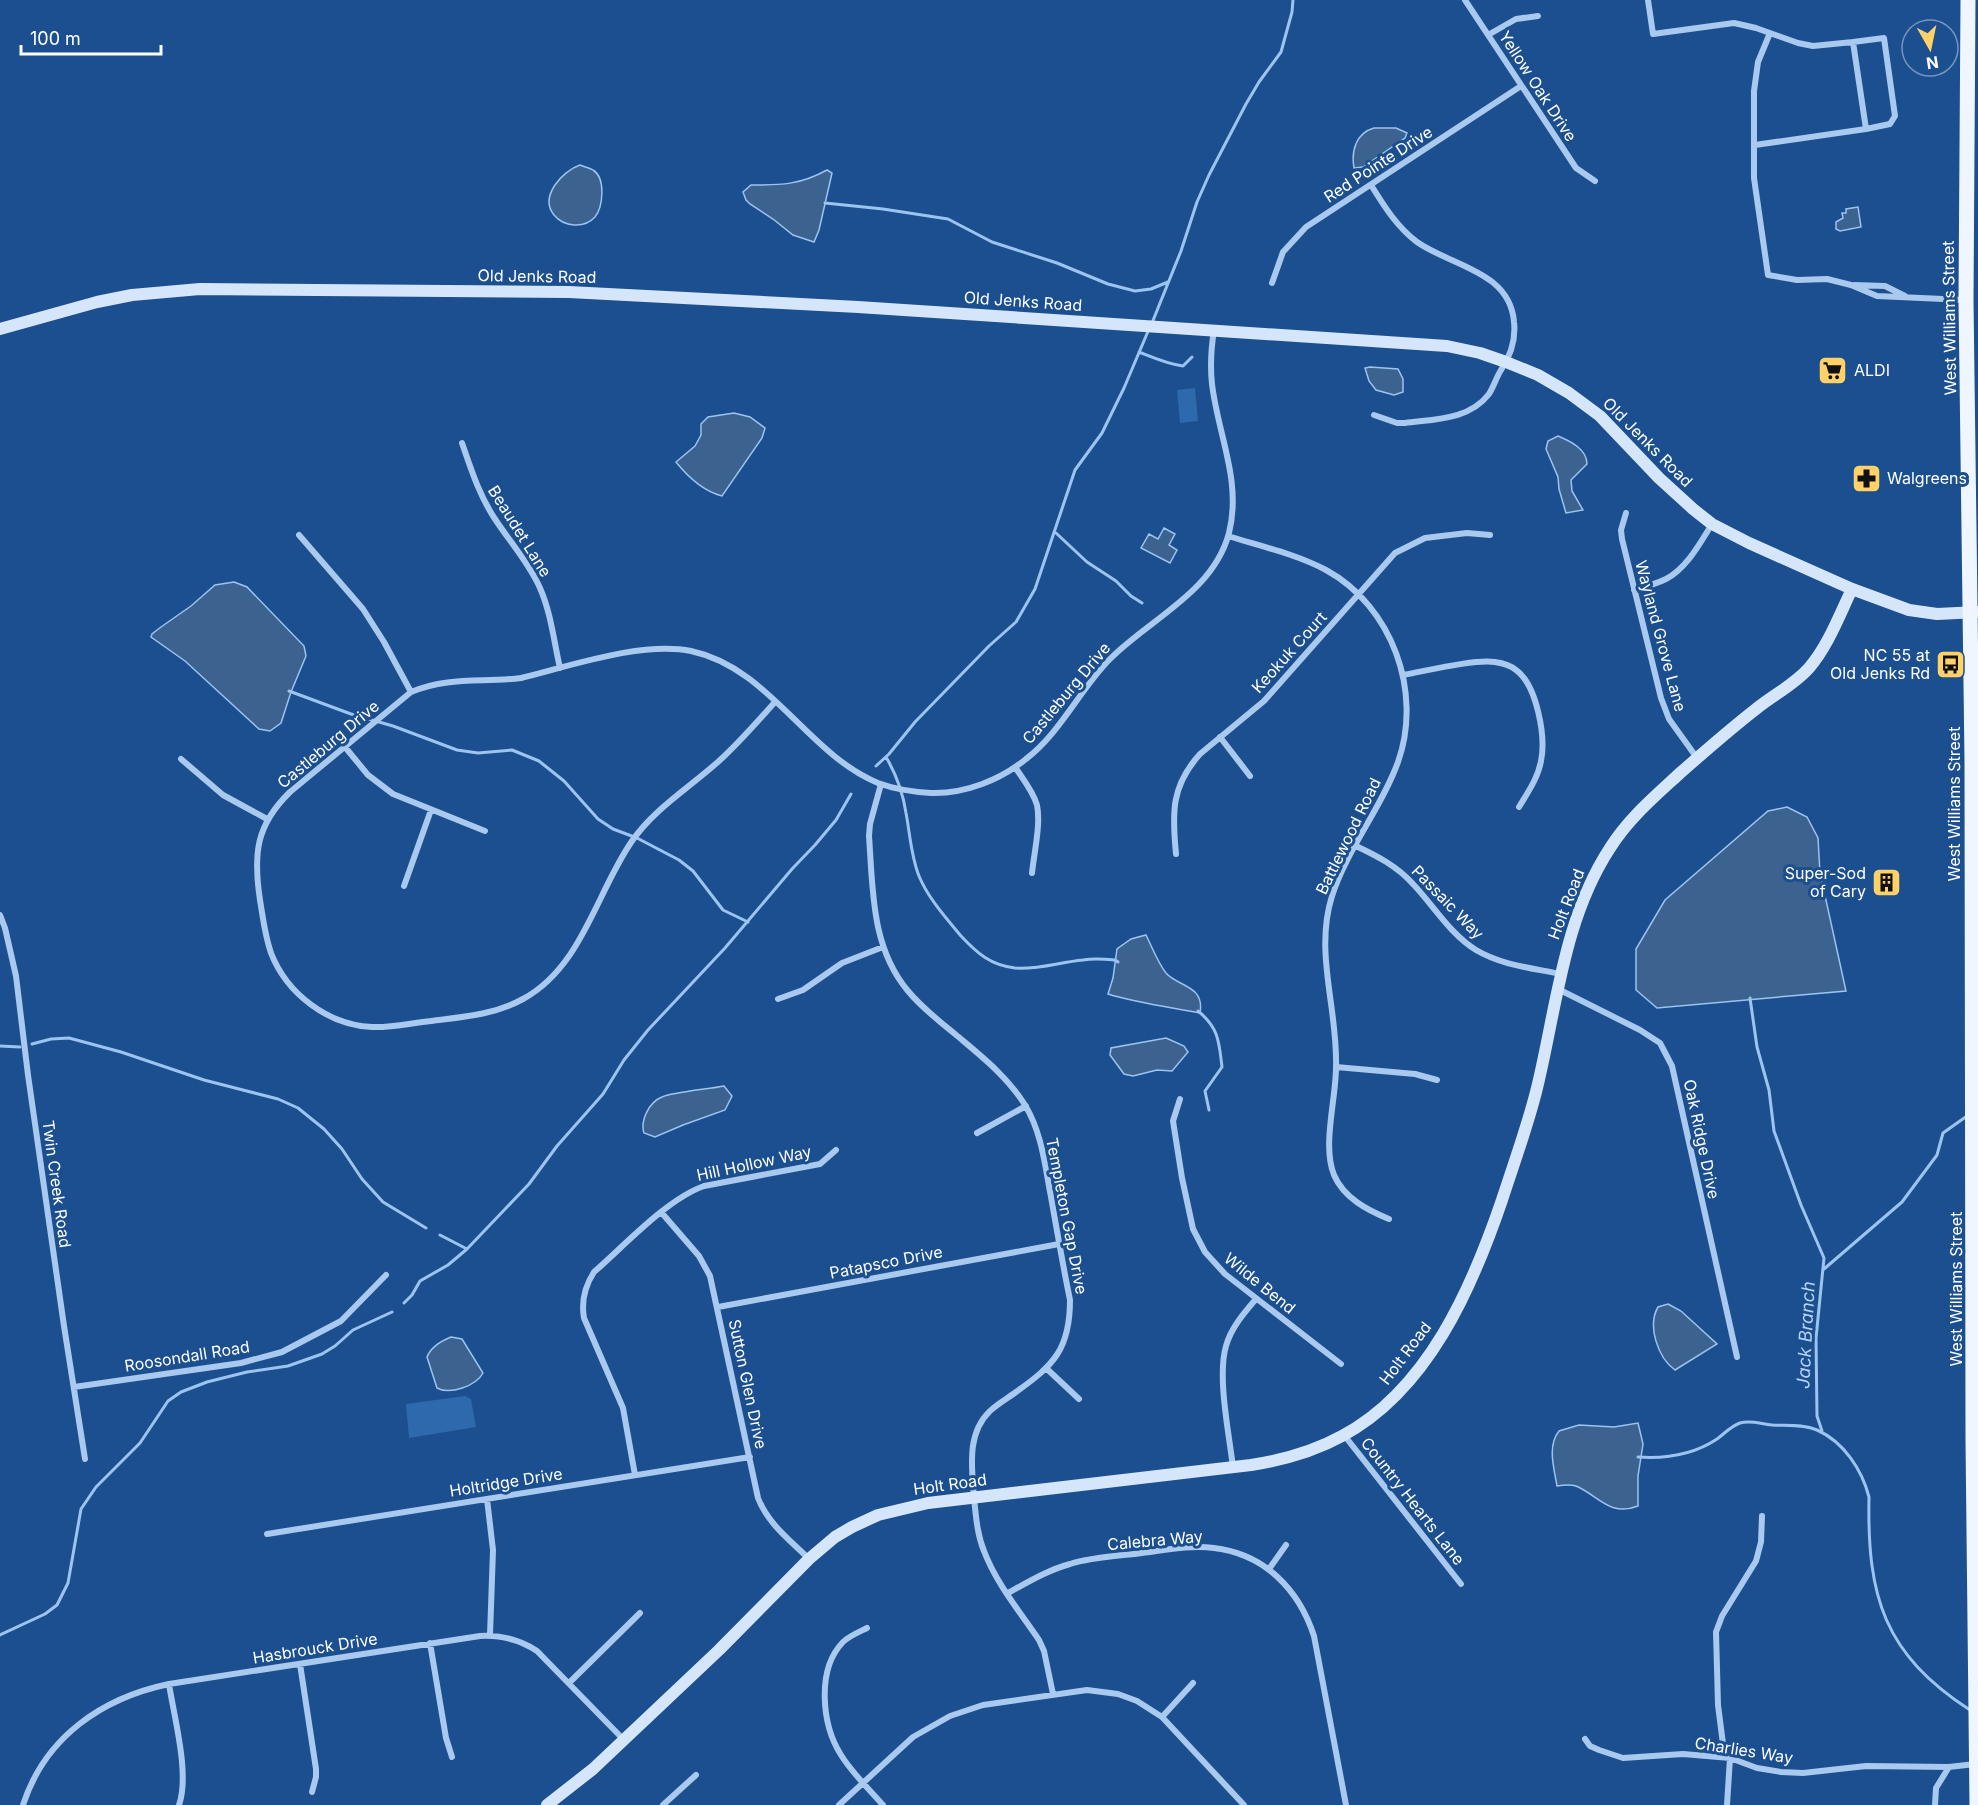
<svg xmlns="http://www.w3.org/2000/svg" width="1978" height="1805" font-family="Inter,sans-serif">
	<style>
		.green { fill: #2e69ad }
		.water { fill: #3c6290; stroke: #9cc4f0; stroke-width: 1.5 }
		.lines { fill: none; stroke-linecap: round; stroke-linejoin: round }
		.stream { stroke: #9cc4f0; stroke-width: 3 }
		.street { stroke: #a9c9ee; stroke-width: 6 }
		.secondary { stroke: #d6e6fa; stroke-width: 12 }
		.primary { stroke: #f0f6ff; stroke-width: 15 }
		.labels { text-anchor: middle; stroke-width: 6; stroke-linejoin: round; paint-order: stroke }
		.street-label { font-size: 16px; fill: #fff; stroke: #1b4f8f }
		.poi-label { font-size: 16px; fill: #fff; stroke: #1b4f8f; text-anchor: start }
		.water-label { font-size: 18px; font-style: italic; fill: #b5d3f5; stroke: #1b4f8f }
	</style>
	<rect width="100%" height="100%" fill="#1b4f8f"/>
	<path class="green" d="M1195,388L1198,421L1180,423L1177,390Z
		M465,1396L471,1399L476,1427L409,1438L406,1404Z"/>
	<path class="water" d="M1374,128H1396L1407,133L1405,138L1363,167L1354,168C1351,151 1356,133 1374,128Z
		M580,165C584,167 590,168 593,170C606,178 603,207 595,217C584,229 564,227 554,215C539,197 562,171 580,165Z
		M827,170L832,173L819,230L814,242L793,235L773,219L750,204L746,200L743,192L751,185C781,185 800,185 827,170Z
		M1858,207L1861,227L1840,231L1836,229V222L1843,218L1842,213H1846V209Z
		M1370,367L1398,369L1403,379V392L1394,395L1376,390L1369,381L1365,368Z
		M734,413L750,417L765,428L762,438L722,496C703,491 688,477 676,462L695,446L701,435V424L708,417Z
		M1558,436C1570,441 1587,449 1587,464L1571,480L1572,491L1583,510L1566,513L1559,489L1558,477L1546,449L1548,441Z
		M1164,528L1175,534L1169,545L1177,550L1170,563L1141,548L1149,534L1158,539Z
		M234,582L247,587L304,646L306,656L291,692L281,723L270,731L259,729L185,661L151,637L152,634L161,627L191,606L215,585Z
		M1787,807L1807,817L1818,838L1820,873L1846,991L1657,1008L1636,990V949L1665,900L1768,811Z
		M1146,935C1152,947 1158,963 1166,973C1178,987 1205,985 1200,1013C1169,1007 1137,1003 1108,994L1113,978L1117,949L1131,939Z
		M1166,1038L1184,1046L1188,1052L1172,1071L1157,1070L1133,1076L1124,1074L1110,1055L1111,1048Z
		M724,1086L732,1096L725,1110L683,1125L655,1137L644,1133C640,1121 649,1102 662,1097C673,1092 710,1089 724,1086Z
		M1668,1304L1681,1311L1717,1344L1675,1370C1658,1358 1647,1326 1658,1307Z
		M451,1337L462,1339L483,1373C476,1386 450,1395 437,1388L427,1357C431,1347 441,1341 451,1337Z
		M1638,1423L1643,1444L1638,1476V1506C1610,1517 1599,1496 1576,1486C1570,1484 1563,1485 1557,1486C1554,1468 1547,1446 1559,1431L1579,1425L1614,1427Z"/>
	<g class="lines">
		<path class="stream" d="M825,203L883,209L948,219L992,242L1057,263L1108,284L1135,291L1151,289L1168,282
			M1152,323L1181,251L1197,202L1209,175L1246,104L1259,82L1281,52L1292,12L1293,0
			M1139,352C1154,358 1167,364 1183,366L1192,357
			M1056,533L1087,562L1116,581L1131,596L1142,603
			M289,691L351,714L393,726L457,750L478,753L512,750L539,761L564,781L598,819L613,829L637,838L679,860L693,871L723,910L748,922
			M886,757C896,774 903,793 906,813C910,834 911,856 919,876C928,898 946,918 961,936C977,953 990,965 1015,968C1038,970 1060,962 1083,960C1094,958 1105,959 1115,960L1118,962
			M876,766L889,754L915,722L989,646L1016,622L1035,589L1075,470L1102,433L1124,388L1149,329
			M1750,998L1757,1047L1769,1090L1774,1131L1801,1205L1824,1258L1816,1338L1817,1416L1822,1431
			M1198,1011C1219,1028 1219,1042 1222,1067L1205,1091L1209,1110
			M32,1044L51,1039L69,1038L121,1052L204,1080L278,1099L298,1108L324,1129L342,1149L362,1179L383,1202L426,1228
			M0,1046L20,1047
			M440,1235L467,1249
			M1824,1269L1902,1202L1937,1155L1943,1133L1967,1116
			M404,1303L412,1295L420,1281L448,1265L467,1249L529,1184L557,1146L603,1094L624,1060L648,1030L725,948L792,869L815,845L836,820L851,794
			M1638,1457C1667,1459 1693,1455 1717,1439C1724,1434 1731,1426 1740,1423C1751,1420 1761,1424 1772,1425C1786,1426 1803,1424 1817,1430C1844,1442 1862,1470 1869,1497C1867,1597 1884,1654 1970,1710
			M0,1635L45,1614L57,1605L68,1583L81,1509L96,1487L140,1443L168,1401L181,1392L207,1382L247,1372L288,1366L322,1354L335,1346L353,1330L392,1312"/>
		<path class="street" d="M1465,0L1576,168L1595,181
			M1648,0L1653,34L1734,23L1756,28L1798,43L1813,46L1853,42L1866,129L1755,145
			M1770,33L1758,62L1754,91V178L1768,275L1797,280L1827,279L1851,285L1877,296L1965,300
			M1488,35L1516,19L1538,16
			M1853,42L1884,38L1895,116L1890,124L1866,129
			M1371,185C1384,206 1397,227 1417,242C1451,266 1510,271 1514,322C1516,340 1511,355 1501,370C1496,378 1494,386 1489,394C1469,420 1435,419 1405,423H1397L1374,415
			M1272,283L1283,252L1306,227L1521,86
			M1854,285L1885,286L1905,296
			M462,443C471,469 479,495 495,519C510,542 529,563 540,588C551,613 554,642 560,668
			M1626,513L1621,530L1622,539L1661,698L1669,719L1697,758
			M299,535L363,609L384,642L411,692
			M1228,536C1260,546 1296,554 1326,570C1392,606 1423,692 1398,762C1381,809 1347,849 1332,896C1314,953 1338,1009 1336,1067C1336,1100 1322,1145 1334,1175C1344,1198 1367,1210 1389,1219
			M1634,590C1645,587 1656,584 1666,579C1687,568 1700,543 1712,524
			M1403,675C1426,671 1474,659 1495,662C1502,663 1510,665 1516,670C1537,685 1546,737 1541,761C1538,778 1528,792 1519,807
			M775,702C757,722 739,743 719,761C690,787 654,809 632,841C596,893 582,967 523,999C494,1015 462,1017 431,1021C411,1023 391,1028 372,1027C328,1025 287,994 271,953C265,936 263,918 260,900C253,854 256,825 290,792L411,692C449,676 483,683 521,678C570,666 642,641 691,651C770,668 806,753 878,783C894,789 914,792 931,793C965,794 1000,780 1026,759C1060,733 1079,691 1109,660C1149,619 1213,593 1229,533C1242,481 1218,435 1212,384C1210,366 1211,349 1214,330
			M1220,737L1250,776
			M345,747L368,775L393,794L485,831
			M181,759L223,795L267,819
			M1015,767C1023,779 1033,791 1037,805C1041,824 1034,853 1032,873
			M881,784L870,824L869,836C873,890 871,947 908,991C922,1008 939,1021 955,1034C981,1056 1007,1076 1025,1105C1042,1133 1045,1166 1051,1197C1057,1231 1063,1266 1070,1300C1070,1349 1054,1365 1016,1392C1008,1398 997,1404 990,1411C966,1434 972,1468 974,1498C976,1516 977,1534 984,1551C996,1583 1020,1612 1039,1640L1044,1651L1053,1694
			M1356,846C1377,856 1397,866 1413,884C1434,906 1450,934 1476,950C1501,965 1532,968 1560,974
			M1176,854C1172,813 1171,786 1200,754L1264,701L1395,553L1425,538L1467,533L1490,535
			M404,886L431,810
			M0,915L5,928L16,976L28,1075L64,1326L85,1459
			M1558,989L1640,1030L1660,1043L1672,1066L1737,1357
			M778,999L803,990L842,963L883,947
			M1336,1067L1415,1074L1437,1080
			M1180,1099L1173,1121L1182,1178L1193,1229L1205,1252L1225,1274L1341,1364
			M977,1133L1026,1106
			M661,1212L699,1256L710,1276L758,1498C768,1524 790,1540 809,1559
			M718,1307L1059,1244
			M1047,1369L1079,1399
			M74,1387L241,1363L282,1352L341,1321L386,1275
			M1344,1435L1461,1584
			M1233,1467C1229,1434 1217,1376 1226,1346C1231,1328 1244,1313 1256,1299
			M635,1475L623,1408L584,1318C581,1301 585,1286 594,1272C624,1246 667,1199 704,1186L820,1164L836,1150
			M487,1499L493,1550L490,1635
			M267,1534L750,1457
			M1269,1569L1286,1545
			M1008,1593C1028,1582 1048,1570 1070,1564C1092,1557 1118,1556 1142,1553C1166,1550 1190,1545 1214,1548C1265,1554 1299,1590 1314,1636L1346,1805
			M867,1628C859,1632 849,1636 843,1642C816,1670 822,1725 841,1755C852,1773 869,1789 883,1805
			M430,1643L446,1738L452,1757
			M300,1664L316,1769V1777L312,1792
			M570,1682L640,1613
			M169,1684C174,1717 190,1774 179,1805
			M1162,1717L1193,1683
			M1585,1739L1590,1746L1599,1750L1623,1758L1683,1754L1730,1758L1757,1768L1781,1772L1803,1773L1866,1766L1949,1767L1975,1764
			M23,1805C45,1737 102,1698 169,1684L480,1636C501,1635 519,1639 537,1651L624,1740
			M663,1805L696,1775
			M839,1805L913,1737L950,1716L983,1705L1087,1690L1118,1694L1137,1701L1162,1717L1244,1805
			M1727,1805L1730,1758L1723,1744L1718,1705L1716,1632L1722,1616L1756,1561L1761,1542L1762,1516
			M1935,1805L1936,1788L1949,1767"/>
		<path class="secondary" d="M0,329L97,302L132,295L200,289L569,292L858,307L1447,346L1480,353L1506,362L1538,375L1569,393L1600,416L1659,478L1693,509L1712,524L1749,543L1852,589L1909,610L1937,614L1978,612
			M547,1805L593,1769L719,1650L809,1559L835,1537L852,1527L878,1515L928,1503L1251,1465C1283,1460 1313,1452 1342,1436C1428,1390 1472,1288 1502,1200C1514,1163 1528,1125 1537,1088C1557,1006 1563,920 1610,848C1628,819 1654,797 1679,774C1704,752 1729,730 1756,709C1773,695 1794,685 1809,668C1828,646 1839,616 1852,589"/>
		<path class="primary" d="M1968,0L1966,300L1972,760L1973,1440L1977,1805"/>
	</g>
	<defs>
		<symbol id="supermarket-square" viewBox="-11 -11 22 22"><rect x="-9" y="-9" width="18" height="18" rx="4" fill="#ffd166" stroke="#1b4f8f"/><path d="M-6-5.5h2.5l.6 2H6L4.5 2H-2.5L-4.4-4H-6ZM-1.5 3.2a1.3 1.3 0 1 0 .1 0ZM3 3.2a1.3 1.3 0 1 0 .1 0Z" fill="#111"/></symbol>
		<symbol id="pharmacy-square" viewBox="-11 -11 22 22"><rect x="-9" y="-9" width="18" height="18" rx="4" fill="#ffd166" stroke="#1b4f8f"/><path d="M-2-6h4v4h4v4h-4v4h-4v-4h-4v-4h4Z" fill="#111"/></symbol>
		<symbol id="bus-square" viewBox="-11 -11 22 22"><rect x="-9" y="-9" width="18" height="18" rx="4" fill="#ffd166" stroke="#1b4f8f"/><path d="M-5-6H5V4H4V6H2V4H-2V6H-4V4H-5ZM-3.5-4V0h7V-4ZM-3.5 1.2v1.5H-2V1.2ZM2 1.2v1.5H3.5V1.2Z" fill="#111"/></symbol>
		<symbol id="building-square" viewBox="-11 -11 22 22"><rect x="-9" y="-9" width="18" height="18" rx="4" fill="#ffd166" stroke="#1b4f8f"/><path d="M-4-6H4V6H1V3H-1V6H-4ZM-2.5-4.3h1.7v1.8h-1.7ZM.8-4.3h1.7v1.8H.8ZM-2.5-1h1.7V.8h-1.7ZM.8-1h1.7V.8H.8Z" fill="#111"/></symbol>
	</defs>
	<g fill-rule="evenodd">
		<use href="#supermarket-square" x="1816" y="354" width="33" height="33"/>
		<use href="#pharmacy-square" x="1850" y="462" width="33" height="33"/>
		<use href="#bus-square" x="1934" y="648" width="33" height="33"/>
		<use href="#building-square" x="1870" y="866" width="33" height="33"/>
	</g>
	<g class="labels">
		<g class="street-label">
			<text transform="translate(1538 86) rotate(57)" y="6">Yellow Oak Drive</text>
			<text transform="translate(1378 164) rotate(-33)" y="6">Red Pointe Drive</text>
			<text transform="translate(537 276) rotate(1)" y="6">Old Jenks Road</text>
			<text transform="translate(1023 301) rotate(4)" y="6">Old Jenks Road</text>
			<text transform="translate(1949 318) rotate(-91)" y="6">West Williams Street</text>
			<text transform="translate(1648 442) rotate(45)" y="6">Old Jenks Road</text>
			<text transform="translate(520 531) rotate(58)" y="6">Beaudet Lane</text>
			<text transform="translate(1661 636) rotate(75)" y="6">Wayland Grove Lane</text>
			<text transform="translate(1289 652) rotate(-48)" y="6">Keokuk Court</text>
			<text transform="translate(1066 693) rotate(-50)" y="6">Castleburg Drive</text>
			<text transform="translate(328 744) rotate(-40)" y="6">Castleburg Drive</text>
			<text transform="translate(1954 804) rotate(-90)" y="6">West Williams Street</text>
			<text transform="translate(1348 836) rotate(-64)" y="6">Battlewood Road</text>
			<text transform="translate(1448 902) rotate(46)" y="6">Passaic Way</text>
			<text transform="translate(1566 904) rotate(-69)" y="6">Holt Road</text>
			<text transform="translate(1702 1139) rotate(78)" y="6">Oak Ridge Drive</text>
			<text transform="translate(754 1163) rotate(-12)" y="6">Hill Hollow Way</text>
			<text transform="translate(57 1184) rotate(82)" y="6">Twin Creek Road</text>
			<text transform="translate(1067 1216) rotate(79)" y="6">Templeton Gap Drive</text>
			<text transform="translate(886 1262) rotate(-11)" y="6">Patapsco Drive</text>
			<text transform="translate(1260 1283) rotate(39)" y="6">Wilde Bend</text>
			<text transform="translate(1956 1289) rotate(-90)" y="6">West Williams Street</text>
			<text transform="translate(1405 1353) rotate(-53)" y="6">Holt Road</text>
			<text transform="translate(187 1356) rotate(-9)" y="6">Roosondall Road</text>
			<text transform="translate(748 1384) rotate(78)" y="6">Sutton Glen Drive</text>
			<text transform="translate(506 1482) rotate(-9)" y="6">Holtridge Drive</text>
			<text transform="translate(950 1484) rotate(-8)" y="6">Holt Road</text>
			<text transform="translate(1413 1501) rotate(52)" y="6">Country Hearts Lane</text>
			<text transform="translate(1155 1540) rotate(-5)" y="6">Calebra Way</text>
			<text transform="translate(315 1648) rotate(-9)" y="6">Hasbrouck Drive</text>
			<text transform="translate(1744 1750) rotate(9)" y="6">Charlies Way</text>
		</g>
		<g class="poi-label">
			<text x="1854" y="376">ALDI</text>
			<text x="1887" y="484">Walgreens</text>
			<text x="1930" y="661" text-anchor="end">NC 55 at<tspan x="1930" dy="18">Old Jenks Rd</tspan></text>
			<text x="1866" y="879" text-anchor="end">Super-Sod<tspan x="1866" dy="18">of Cary</tspan></text>
		</g>
		<g class="water-label">
			<text transform="translate(1806 1335) rotate(-87)" y="6">Jack Branch</text>
		</g>
	</g>
	<g transform="translate(1930 48) rotate(171)"><circle r="28" fill="#1b4f8f" stroke="#7695bc" stroke-width="1.5"/>
	<path d="M0-4.5L10 22L0 15L-10 22Z" fill="#ffd166"/>
	<text y="-9" font-size="16" font-weight="bold" text-anchor="middle" fill="#ffffff">N</text>
	</g>
	<path d="M21 45v9h140v-9" fill="none" stroke="#ffffff" stroke-width="3"/>
	<text x="30" y="45" font-size="18" fill="#ffffff" stroke="#1b4f8f" stroke-width="4.5" paint-order="stroke">100 m</text>
</svg>
